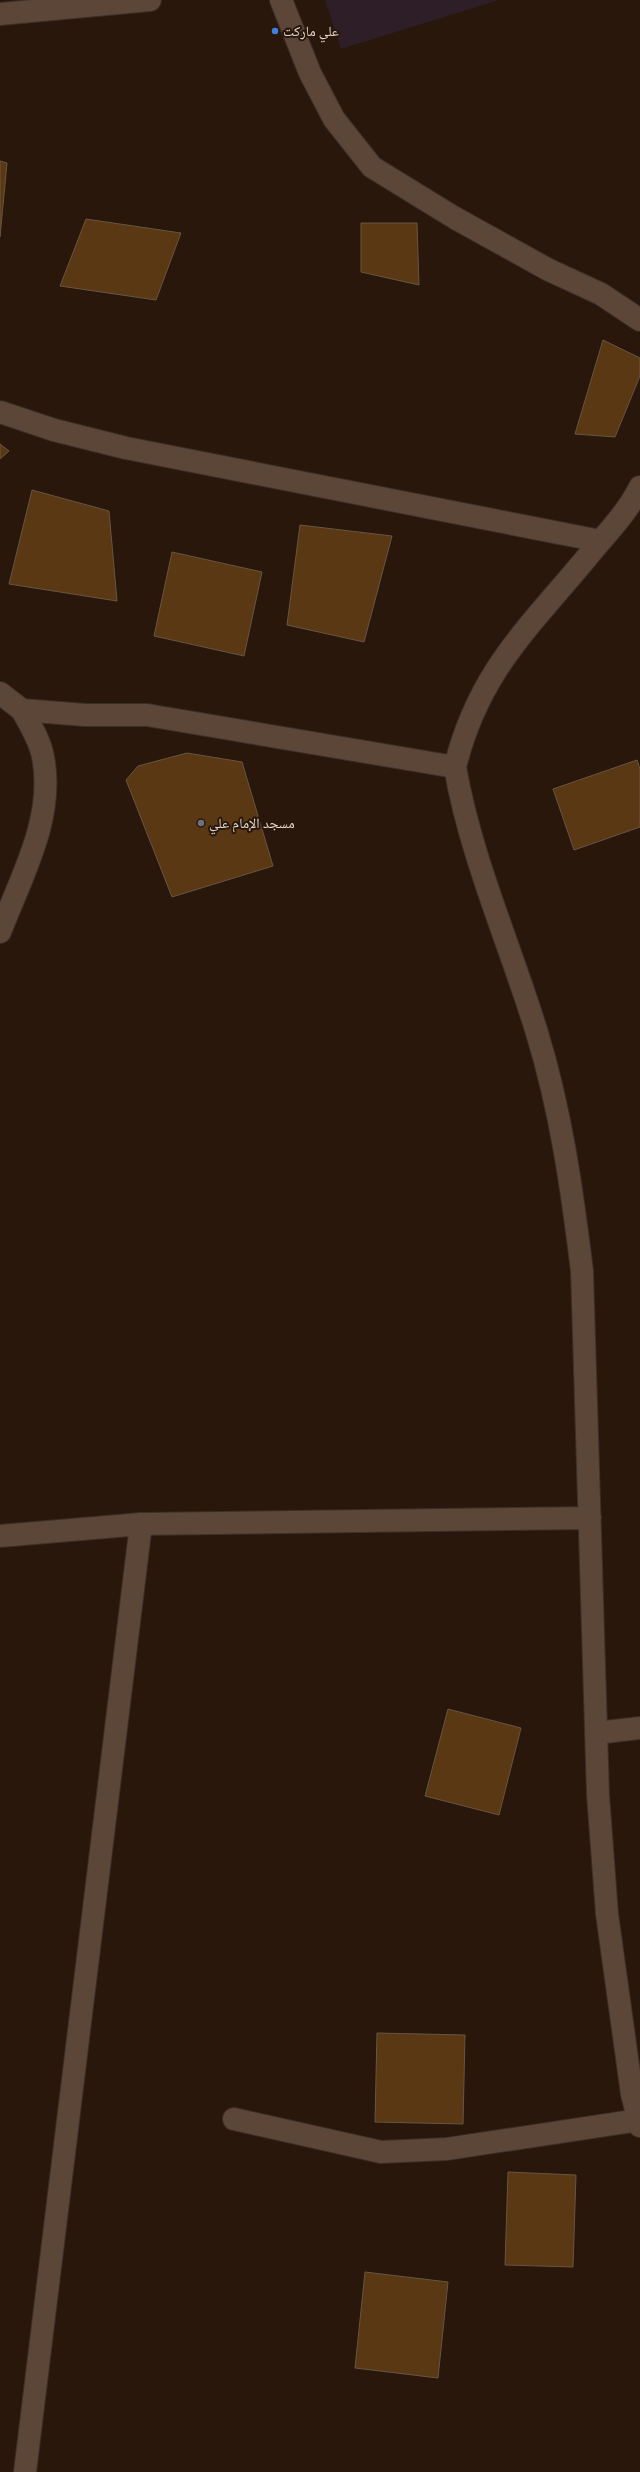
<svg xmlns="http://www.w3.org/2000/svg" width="640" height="2472" font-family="Ubuntu,'Noto Naskh Arabic',sans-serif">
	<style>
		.education { fill: #2d1e28 }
		.building { fill: #5a3813; stroke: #675543 }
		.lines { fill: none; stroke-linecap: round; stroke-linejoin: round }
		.minor-casing { stroke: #3b2e2a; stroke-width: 24 }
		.tertiary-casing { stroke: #3b2e2a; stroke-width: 24 }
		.minor { stroke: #5b4638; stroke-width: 22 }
		.tertiary { stroke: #5b4638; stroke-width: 22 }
		.shop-dot { fill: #3f7fe0; stroke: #29170b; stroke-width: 1.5 }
		.worship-dot { fill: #6b7280; stroke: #29170b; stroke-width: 1.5 }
		.labels { text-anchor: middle; stroke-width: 4; stroke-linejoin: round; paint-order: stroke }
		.poi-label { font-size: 14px; fill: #e5d9d0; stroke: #29170b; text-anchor: start }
	</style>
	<rect width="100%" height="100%" fill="#29170b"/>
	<path class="education" d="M325,0H499L341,49Z"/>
	<path class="building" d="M0,161L7,163L0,237Z
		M86,219L181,233L156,300L60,286Z
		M361,223H417L419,285L361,272Z
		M603,340L640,358V376L615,437L575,434Z
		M0,444L9,451L0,459Z
		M32,490L109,511L117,601L9,584Z
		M300,525L392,536L364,642L287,625Z
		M172,552L262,572L244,656L154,636Z
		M187,753L242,762L273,866L172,897L126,780L138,766Z
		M637,760L640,769V827L574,850L553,789Z
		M448,1709L521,1728L499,1815L425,1796Z
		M377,2033L465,2035L463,2124L375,2122Z
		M508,2172L576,2175L573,2267L505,2265Z
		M365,2272L448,2282L438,2378L355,2368Z"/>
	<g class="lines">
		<defs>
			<path id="minor" d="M0,14L150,0
				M0,412L54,430L126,448L600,541
				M596,1733L640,1728
				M234,2119L381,2152L447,2149L639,2120
				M25,2472L141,1524"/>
			<path id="tertiary" d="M281,0L310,73L334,119L372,167L455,218L549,270L601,294L640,320
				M0,693L22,710L85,715H147L455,767C471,859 510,944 537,1033C561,1111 572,1190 582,1271L598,1795L607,1914L632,2094L640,2126
				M455,767C479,669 532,625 593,550C610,530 628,511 640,487
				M0,932C21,877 55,818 43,757C40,740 30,725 22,710
				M0,1536L141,1524L590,1518"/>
		</defs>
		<use href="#minor" class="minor-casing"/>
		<use href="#tertiary" class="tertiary-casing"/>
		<use href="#minor" class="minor"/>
		<use href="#tertiary" class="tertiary"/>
	</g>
	<circle class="shop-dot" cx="275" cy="31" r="4"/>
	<circle class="worship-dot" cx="201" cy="823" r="4"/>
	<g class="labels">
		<g class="poi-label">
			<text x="283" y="36">علي ماركت</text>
			<text x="209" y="828">مسجد الإمام علي</text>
		</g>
	</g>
</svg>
